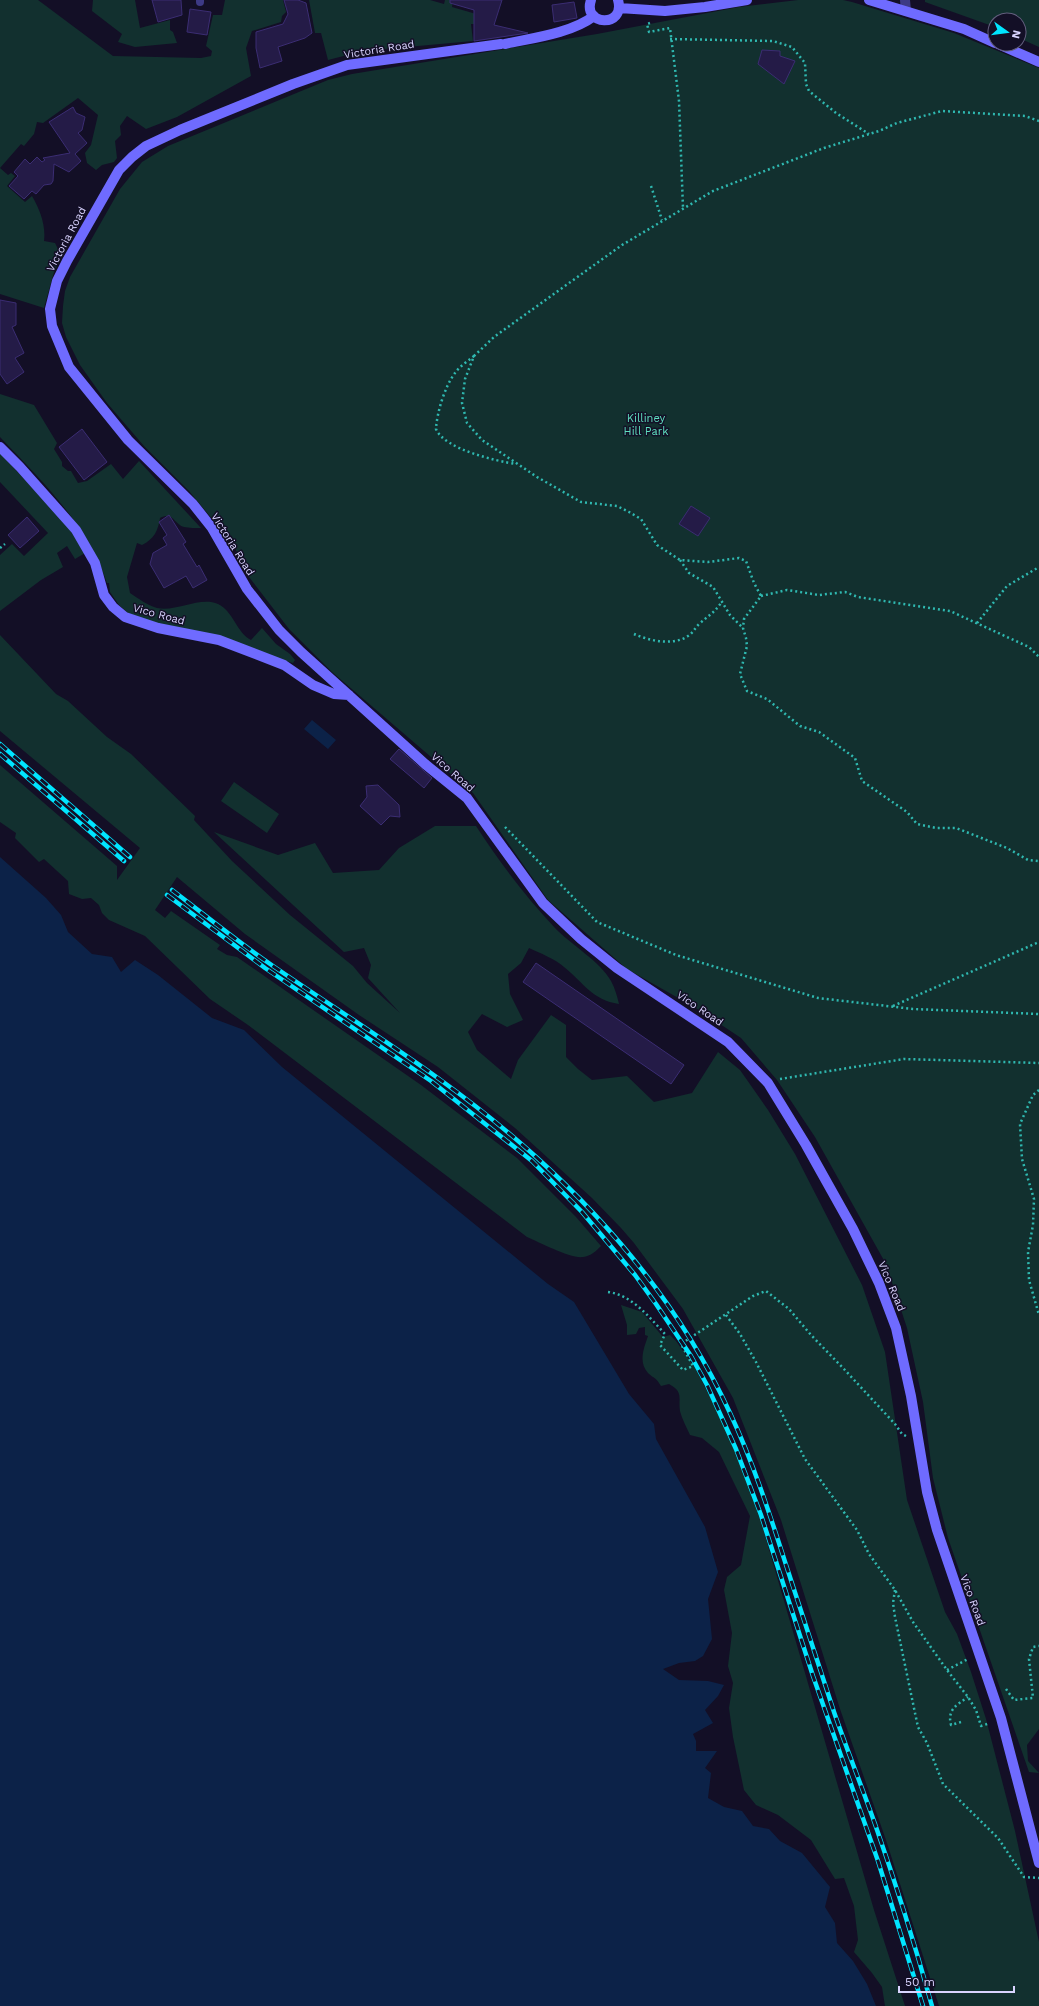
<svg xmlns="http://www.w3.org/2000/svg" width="1039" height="2006" font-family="'Work Sans',sans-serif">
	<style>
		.green { fill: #12302f }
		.water { fill: #0c2248 }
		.building { fill: #241b47; stroke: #3b2d73 }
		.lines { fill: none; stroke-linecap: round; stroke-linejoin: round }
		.path { stroke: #2fb8b0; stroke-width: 2.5; stroke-dasharray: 2 3; stroke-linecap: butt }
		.lane { stroke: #3d3a85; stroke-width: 8 }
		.street { stroke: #3d3a85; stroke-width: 10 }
		.secondary { stroke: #6f6bff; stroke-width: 10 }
		.rail-casing { stroke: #00e5ff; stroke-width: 4.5 }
		.rail { stroke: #130f26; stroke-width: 3; stroke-dasharray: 9; stroke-linecap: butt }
		.labels { text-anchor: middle; stroke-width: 3; stroke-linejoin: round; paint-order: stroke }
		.street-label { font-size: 11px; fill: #d9d4ff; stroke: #130f26 }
		.park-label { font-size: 11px; fill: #5fe0c0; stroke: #130f26 }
	</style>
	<rect width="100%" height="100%" fill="#130f26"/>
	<path class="green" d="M0,0H38L113,56L201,58L211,56L212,51L206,46L213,15H222L225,0H283L286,12L282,16L281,22L252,31L246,48L251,76L177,117L146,129L127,116L120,126L121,135L115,141L117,158L114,162L102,165L96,170L87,163L85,153L91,145L98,115L78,98L43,123L37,122L34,134L24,146L21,144L0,168L8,175L11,173L15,176L7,186L25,202L32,196C40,210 46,225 44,241L55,243L60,253V261L54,272L44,308L0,294Z
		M93,0H135L140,28L170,20V30L173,32L177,43L135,47L118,42L122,34L92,11Z
		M309,0H430L444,4L445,0H453L452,7L483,16V24H471L473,41L363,51L328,60L321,33H315Z
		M798,0H843L852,2L954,33L1039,68V1729L1027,1745L1028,1761L1039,1773L1029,1772L948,1538L933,1478L923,1402L907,1328L886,1264L815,1137L777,1080L741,1038L696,1008L627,969L548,900L473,793L332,672L289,629L249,577L233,544L189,491L144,446L107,403L80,365L66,337L62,323L63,306L65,291L70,277L120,189L142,162L168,146L328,80L352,74L597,34L739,7Z
		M925,0H1039V47L1019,38V20H995V27L925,2Z
		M0,394L34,405L57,443L54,449L62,462V466L68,471H71L78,483L87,481L111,464L123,479L139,461L201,528C196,528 189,528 184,527C174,524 173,511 160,518C158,531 154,539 142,545L137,543L127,577L130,593C139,599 147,605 157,608C177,612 200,596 218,604C233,611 237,633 251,640L262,628L276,644L290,654L295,660L293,663L172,629L128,613L119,605L110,592L109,583H107C87,524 42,481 0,437Z
		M0,453L73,532L85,553L75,559L67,546L57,553L63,567L41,580L0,611V555L12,544L24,556L48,533L0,482Z
		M0,635L56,694L68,701L107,737L131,754L195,816L194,820L232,861L290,915L353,966L367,983L400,1013L368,978L371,965L364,948L344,952L214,832L278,855L315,843L333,873L379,870L399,848L435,826H476C500,863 525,896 555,928C570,944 601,962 611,981C615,988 617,996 619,1004C592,1000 584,983 564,967C555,959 540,953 529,948L521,963L508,974L510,994L523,1020L507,1027L482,1014L468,1032L477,1050L511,1079L518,1060L551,1015L566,1025V1057L578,1069L592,1080L627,1076L654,1102L692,1093L718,1052L740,1070L768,1110L795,1154L862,1285L885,1352L907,1500L945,1612L957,1634L971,1672L986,1719L1015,1831L1039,1942V2006H939L886,1840L840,1709L781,1520L733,1398L683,1309L634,1243L621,1228L592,1198L515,1128L438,1067L359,1015L245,934L177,877L155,910L165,918L171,911L220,945L217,949L227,955L237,957L421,1085L517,1158L576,1217L601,1246C596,1251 591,1256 583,1257C571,1259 539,1242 527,1237L248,1025L210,999L145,936L109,920L102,913L99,905L91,898L82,899L69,894L68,881L44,859L39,862L15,838L16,833L0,822V765L117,866V880L140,848L0,731Z
		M234,782L279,814L267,833L221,801Z
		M621,1305L642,1312L663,1337L670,1335L676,1341L695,1368L734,1442L759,1515L874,1910L905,2006H885L882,1987L872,1973L854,1952L858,1940L854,1906L844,1878L835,1879L811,1840L778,1815L756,1805L744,1790L733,1737L729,1708L733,1683L728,1666L732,1633L724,1590L727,1577L741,1565L750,1516L719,1452L702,1438L690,1435C687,1428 682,1419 680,1411C678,1398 684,1392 669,1384L661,1386C655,1376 654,1379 648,1373C638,1362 644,1348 648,1336L645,1335V1327L639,1328L636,1334L627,1335V1325Z"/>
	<path class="water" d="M312,720L336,740L328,749L304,729Z
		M0,857L46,898L61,915L68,932L92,954L112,957L121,972L135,960L158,975L212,1018L244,1030L282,1067L548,1284L574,1302L629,1394L654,1424L656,1439L705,1527L718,1572L708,1599L712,1639L703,1656L695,1661L679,1663L663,1669L679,1680L708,1681L724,1685L718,1696L705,1710L713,1723L693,1734L696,1741V1751H717L705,1768L711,1773L708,1798L724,1807L742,1811L753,1826L769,1829L780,1841L802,1853L830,1887L825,1907L835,1923L837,1943L853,1961L867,1984L876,2006H0Z"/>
	<path class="building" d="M152,0H181L182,15L158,22Z
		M284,0H298L306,3L312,33L305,38L278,47L282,61L260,68L256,48V32L283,24L288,14Z
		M450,0H502L494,25L528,33L474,41V10L450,3Z
		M574,2L577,18L554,22L552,5Z
		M190,9L211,12L207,35L187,32Z
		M762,50L780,51V56L795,61L784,84L758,64Z
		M73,107L76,113L85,117L82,130L78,133L87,143L75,154L81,161L69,172L54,164L53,181L51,184L44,185L36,194L32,191L24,199L9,186L18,176L14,172L25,159L30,164L37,157L42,162L45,160L43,158L70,153L49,122Z
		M0,300L16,303V325L12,327L24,353L15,358L24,372L7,384L0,374Z
		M82,429L107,462L84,480L59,447Z
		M691,506L710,518L698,536L679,524Z
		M169,515L186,542L183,544L197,567L199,565L207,580L193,588L186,576L164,588L150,564L153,553L167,545L163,538L167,535L159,522Z
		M27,517L39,531L20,548L8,535Z
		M399,749L432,778L424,788L390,759Z
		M378,785L399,805L400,817L390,816L381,825L360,806L367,797L366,786Z
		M536,963L684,1065L671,1084L523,982Z"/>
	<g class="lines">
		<path class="path" d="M650,23L647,24L649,32L670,28L679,101L683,208
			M670,39L773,41L792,47L805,63L806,84L809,91L836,113L869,134
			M1039,121L1025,116L942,111L897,123L879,131L824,148L713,191L622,245L494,337L474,356L465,379L462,403L467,423L482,440L537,477L581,502L617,506L629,512L641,519L657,545L680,560L708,562L739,558L746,561L754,583L761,596L744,619L743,628L746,638L747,646L740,674L747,691L767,699L800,726L819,732L855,758L862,781L907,812L917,824L936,828H956L1007,848L1028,860L1039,861
			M651,186L662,220
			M474,356C468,361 460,366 455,373C445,386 437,412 436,429C444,449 496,461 516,464
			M0,548L5,544
			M680,560L689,573L713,587L730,615L743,628
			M761,596L787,590L819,595L845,592L858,597L950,611L1029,647L1039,657
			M977,623L1007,586L1039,567
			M634,634C650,641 673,646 688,636C693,633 695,628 699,624C708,616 714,613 721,603
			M505,827L597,922L676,955L818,998L913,1009L1039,1014
			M893,1006L1039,942
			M780,1079L904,1059L1039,1063
			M1039,1090L1033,1095L1020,1124L1022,1159L1034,1199L1033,1225L1028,1252L1029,1280L1039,1315
			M608,1292C632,1295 649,1317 665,1334L660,1345L683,1370L693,1366L681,1344L753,1296L766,1291L789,1309L811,1335L843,1368L895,1424L902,1434L906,1436
			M726,1315L740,1334L756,1362L805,1459L857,1530L869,1554L895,1590L913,1622L947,1670L968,1697L976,1710L981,1726L990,1723
			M895,1590L893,1603L895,1617L915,1713L918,1727L927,1743L943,1784L998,1838L1024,1877L1039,1878
			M947,1670L968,1659
			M1006,1689L1014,1700L1033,1698L1029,1659L1033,1647L1039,1646
			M961,1722L951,1725C947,1709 957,1705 968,1697"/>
		<path class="lane" d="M200,2V0"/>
		<path class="street" d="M905,0L906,11"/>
		<path class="secondary" d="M591,0C582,26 626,28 618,0
			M869,0L964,29L995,43
			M619,8L665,11L705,7L747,0
			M501,44L347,65L293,84L180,130L146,146L132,157L119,170L67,261L57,281L50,309L52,326L69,367L128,440L193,504L212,528L247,589L279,630L301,652L425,764L467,798L543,903L581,939L617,968L728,1042L768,1083L806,1145L853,1229L879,1283L896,1328L911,1396L927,1492L937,1530L1001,1718L1039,1863
			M505,44C533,38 572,33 594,16
			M998,44L1039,62
			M0,447L20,467L76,530L95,563L104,595L113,607L125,617L158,628L219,640L284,665L313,685L334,694L349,695"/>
		<defs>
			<path id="rail" d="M0,744L130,857
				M0,754L124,861
				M172,890C205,915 238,942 273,966C362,1027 455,1083 535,1156C615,1228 685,1315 730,1413C754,1464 771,1518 788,1571C803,1618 819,1665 834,1712C847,1750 862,1787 875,1824C896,1884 915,1945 932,2006
				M167,895L265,968L431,1081L532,1161L582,1212L635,1275L656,1304L691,1356L707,1385L736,1449L761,1515L813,1676L878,1861L923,2006"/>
		</defs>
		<use href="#rail" class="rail-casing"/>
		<use href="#rail" class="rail"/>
	</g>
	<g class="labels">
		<g class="street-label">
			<text transform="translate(379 49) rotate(-9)" y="4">Victoria Road</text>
			<text transform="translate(66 239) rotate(-62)" y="4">Victoria Road</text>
			<text transform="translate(233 544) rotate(58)" y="4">Victoria Road</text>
			<text transform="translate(159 614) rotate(15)" y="4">Vico Road</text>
			<text transform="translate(453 772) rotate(41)" y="4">Vico Road</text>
			<text transform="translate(700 1008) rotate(34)" y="4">Vico Road</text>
			<text transform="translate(892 1286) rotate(67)" y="4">Vico Road</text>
			<text transform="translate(973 1600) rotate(70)" y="4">Vico Road</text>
		</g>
		<g class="park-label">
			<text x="646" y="422">Killiney<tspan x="646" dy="13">Hill Park</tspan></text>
		</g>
	</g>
	<g transform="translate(1007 32) rotate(104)"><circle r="19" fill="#130f26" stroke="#625e7d"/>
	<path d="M0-3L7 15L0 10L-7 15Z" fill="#00e5ff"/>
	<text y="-6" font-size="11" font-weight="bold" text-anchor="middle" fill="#d9d4ff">N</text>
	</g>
	<path d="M899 1986v6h115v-6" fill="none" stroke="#d9d4ff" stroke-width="2"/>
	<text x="905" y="1986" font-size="12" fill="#d9d4ff" stroke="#130f26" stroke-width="3" paint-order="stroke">50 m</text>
</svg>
